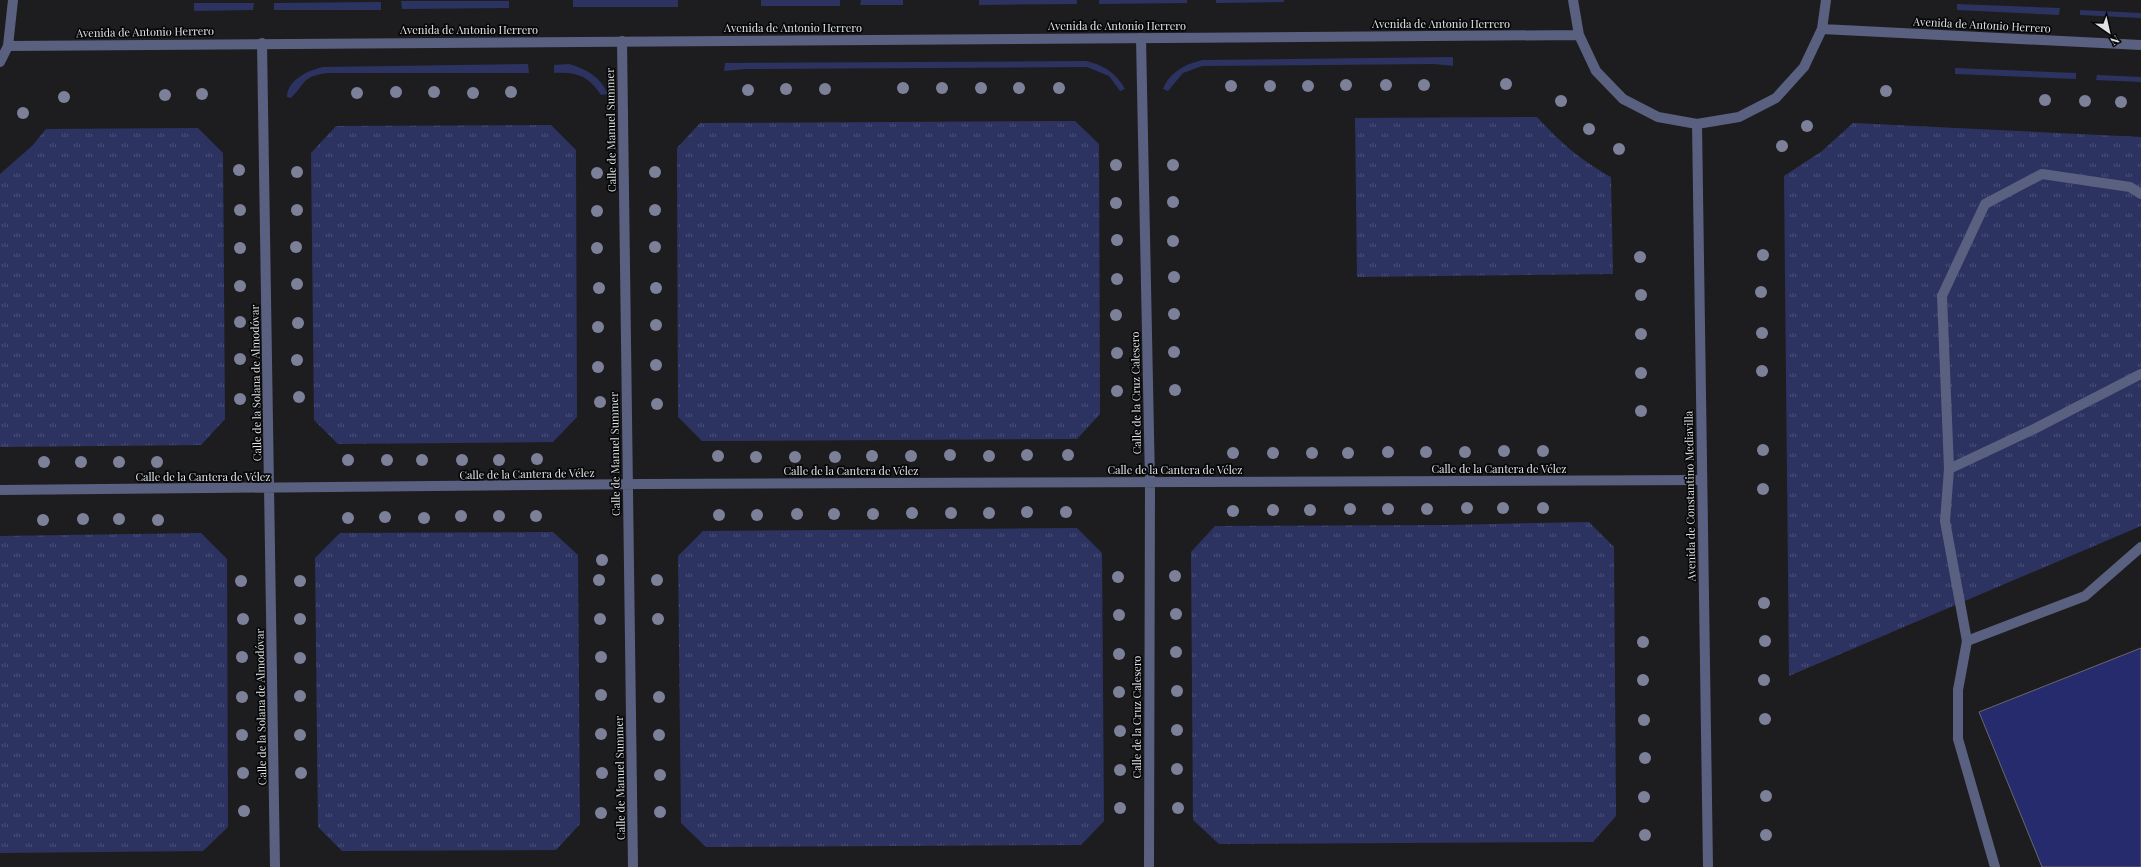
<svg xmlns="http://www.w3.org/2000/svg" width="2141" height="867" font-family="'Playfair Display',serif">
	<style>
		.grass { fill: url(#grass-tufts) }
		.garden { fill: #2c3361 }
		.building { fill: #262b6d; stroke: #67686c }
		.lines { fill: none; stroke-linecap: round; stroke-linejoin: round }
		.service { stroke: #5a6180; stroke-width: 10 }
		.minor { stroke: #5a6180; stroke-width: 10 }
		.tertiary { stroke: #5a6180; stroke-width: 10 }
		.tree { fill: #7c8199 }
		.labels { text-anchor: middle; stroke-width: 3.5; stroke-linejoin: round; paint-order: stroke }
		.street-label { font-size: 11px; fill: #e2e3e5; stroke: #070809 }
	</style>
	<defs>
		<pattern id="grass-tufts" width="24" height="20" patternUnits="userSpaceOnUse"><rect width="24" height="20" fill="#2c3361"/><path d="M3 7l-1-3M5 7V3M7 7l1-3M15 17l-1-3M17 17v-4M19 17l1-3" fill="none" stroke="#4a5078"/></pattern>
	</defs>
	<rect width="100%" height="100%" fill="#1d1d20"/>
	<path class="grass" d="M1537,117C1562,144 1579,159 1611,177L1613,274L1357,277L1355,118Z
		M1075,121L1099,144L1100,414L1077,439L702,441L678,417L677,148L700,123Z
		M1853,123L2141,137V526L1789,676L1784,176L1822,151Z
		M551,125L576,150L577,417L553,442L338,444L314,420L311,153L336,126Z
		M198,128L223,153L225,419L201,445L0,447V174L32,146L46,129Z
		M1589,522L1614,547L1616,816L1593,842L1219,844L1193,820L1191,552L1215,526L1447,525Z
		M1077,528L1102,553L1104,821L1081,845L706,847L681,823L678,556L703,531Z
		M553,532L578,555L580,824L556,850L342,851L318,827L315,558L340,533Z
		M201,533L227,559L228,827L203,851L0,853V536Z"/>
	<path class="garden" d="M573,0H678V7H573Z
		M761,0H840V6H761Z
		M861,0H903V5H860Z
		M979,0H1077V4L979,5Z
		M1099,0H1187V3L1099,4Z
		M1216,0H1284V2L1216,3Z
		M401,1H509V8L402,9Z
		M381,2V10H274V3Z
		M194,3H254L253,10L194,11Z
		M1957,4L2060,8L2059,15L1957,10Z
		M2080,10L2141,13V18L2080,15Z
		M1453,57V66L1434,64L1202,66L1183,73L1168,91L1163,89C1170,72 1185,64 1203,60Z
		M1086,61C1104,65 1116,73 1125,89L1120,91L1109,76L1087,67L746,69L724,71L725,63Z
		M528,64L529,73H328C302,76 306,83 291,98L287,97C287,80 309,70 323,67Z
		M569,64C587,69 600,77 608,94L601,95C588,76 578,72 554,73V65Z
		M1955,68L2076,73V79L1955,74Z
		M2097,75L2141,77V82L2096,80Z"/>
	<path class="building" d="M2141,648V867H2042L1979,712Z"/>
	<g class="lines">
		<path class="service" d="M1949,469L2036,428L2141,374
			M1967,641L2085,596L2141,547
			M1995,867L1958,739V690L1967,641L1945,521L1949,469L1942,296L1985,204L2042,174L2130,187L2141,194"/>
		<path class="minor" d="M1141,38L1150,482L1149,867
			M622,41L633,867
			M262,43L275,867
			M0,490L644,484L1702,480"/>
		<path class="tertiary" d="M1573,0L1579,35L1596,71L1623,99L1658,117L1697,124L1739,117L1776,98L1804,67L1822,29L1826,0
			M1822,29L2141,45
			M8,46L1579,35
			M0,62L8,46L13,0
			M1697,124L1708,867"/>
	</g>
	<g class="tree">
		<circle cx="1506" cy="84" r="6"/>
		<circle cx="1346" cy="85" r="6"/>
		<circle cx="1386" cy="85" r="6"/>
		<circle cx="1424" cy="85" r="6"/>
		<circle cx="1231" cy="86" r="6"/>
		<circle cx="1270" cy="86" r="6"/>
		<circle cx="1308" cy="86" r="6"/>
		<circle cx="903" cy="88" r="6"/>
		<circle cx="942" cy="88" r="6"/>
		<circle cx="981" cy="88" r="6"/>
		<circle cx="1019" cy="88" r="6"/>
		<circle cx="1059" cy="88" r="6"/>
		<circle cx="786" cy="89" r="6"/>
		<circle cx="825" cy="89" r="6"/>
		<circle cx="748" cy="90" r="6"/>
		<circle cx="1886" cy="91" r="6"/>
		<circle cx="396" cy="92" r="6"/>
		<circle cx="434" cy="92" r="6"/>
		<circle cx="511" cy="92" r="6"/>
		<circle cx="357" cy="93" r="6"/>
		<circle cx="473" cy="93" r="6"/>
		<circle cx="202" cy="94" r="6"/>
		<circle cx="165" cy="95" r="6"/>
		<circle cx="64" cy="97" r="6"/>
		<circle cx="2045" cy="100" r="6"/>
		<circle cx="1561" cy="101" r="6"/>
		<circle cx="2085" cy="101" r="6"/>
		<circle cx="2121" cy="102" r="6"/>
		<circle cx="23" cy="113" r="6"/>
		<circle cx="1807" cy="126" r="6"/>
		<circle cx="1589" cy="129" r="6"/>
		<circle cx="1782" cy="146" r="6"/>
		<circle cx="1619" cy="149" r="6"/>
		<circle cx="1116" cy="165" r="6"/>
		<circle cx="1173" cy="165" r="6"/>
		<circle cx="239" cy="170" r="6"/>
		<circle cx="297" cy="172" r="6"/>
		<circle cx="655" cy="172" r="6"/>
		<circle cx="597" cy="173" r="6"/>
		<circle cx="1173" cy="202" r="6"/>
		<circle cx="1116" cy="203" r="6"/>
		<circle cx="240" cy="210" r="6"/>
		<circle cx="297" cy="210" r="6"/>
		<circle cx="655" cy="210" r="6"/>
		<circle cx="597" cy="211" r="6"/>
		<circle cx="1117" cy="240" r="6"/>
		<circle cx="1173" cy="241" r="6"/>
		<circle cx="296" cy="247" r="6"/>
		<circle cx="655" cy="247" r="6"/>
		<circle cx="240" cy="248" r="6"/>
		<circle cx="597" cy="248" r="6"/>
		<circle cx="1763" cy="255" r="6"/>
		<circle cx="1640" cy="257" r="6"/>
		<circle cx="1174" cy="277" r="6"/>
		<circle cx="1117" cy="279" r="6"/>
		<circle cx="297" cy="284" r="6"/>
		<circle cx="240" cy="286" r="6"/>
		<circle cx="599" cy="288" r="6"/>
		<circle cx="656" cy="288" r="6"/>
		<circle cx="1761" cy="292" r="6"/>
		<circle cx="1641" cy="295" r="6"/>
		<circle cx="1174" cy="314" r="6"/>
		<circle cx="1116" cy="315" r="6"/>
		<circle cx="240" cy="322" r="6"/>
		<circle cx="298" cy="323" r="6"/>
		<circle cx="656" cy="325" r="6"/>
		<circle cx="598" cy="327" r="6"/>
		<circle cx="1762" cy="333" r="6"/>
		<circle cx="1641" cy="334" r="6"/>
		<circle cx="1174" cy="352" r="6"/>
		<circle cx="1117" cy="353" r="6"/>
		<circle cx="240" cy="359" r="6"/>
		<circle cx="297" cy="360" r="6"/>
		<circle cx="656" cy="365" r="6"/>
		<circle cx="598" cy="367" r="6"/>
		<circle cx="1762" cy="371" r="6"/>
		<circle cx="1641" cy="373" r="6"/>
		<circle cx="1175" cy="390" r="6"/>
		<circle cx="1117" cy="391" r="6"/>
		<circle cx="299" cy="397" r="6"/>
		<circle cx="240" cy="399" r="6"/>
		<circle cx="600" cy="402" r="6"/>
		<circle cx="657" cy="404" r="6"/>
		<circle cx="1641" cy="411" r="6"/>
		<circle cx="1763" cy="450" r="6"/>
		<circle cx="1504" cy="451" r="6"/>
		<circle cx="1543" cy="451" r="6"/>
		<circle cx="1388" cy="452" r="6"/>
		<circle cx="1426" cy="452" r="6"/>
		<circle cx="1465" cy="452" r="6"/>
		<circle cx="1233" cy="453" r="6"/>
		<circle cx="1273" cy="453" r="6"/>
		<circle cx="1312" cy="453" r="6"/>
		<circle cx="1348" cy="453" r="6"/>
		<circle cx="950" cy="455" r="6"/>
		<circle cx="1027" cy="455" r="6"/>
		<circle cx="1068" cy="455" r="6"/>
		<circle cx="718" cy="456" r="6"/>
		<circle cx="872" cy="456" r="6"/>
		<circle cx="911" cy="456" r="6"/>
		<circle cx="989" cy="456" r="6"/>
		<circle cx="756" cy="457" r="6"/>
		<circle cx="795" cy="457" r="6"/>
		<circle cx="835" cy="457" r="6"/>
		<circle cx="537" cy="459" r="6"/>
		<circle cx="348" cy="460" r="6"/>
		<circle cx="387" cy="460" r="6"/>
		<circle cx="422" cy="460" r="6"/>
		<circle cx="462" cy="460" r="6"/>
		<circle cx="499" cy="460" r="6"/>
		<circle cx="44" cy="462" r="6"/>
		<circle cx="81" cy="462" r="6"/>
		<circle cx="119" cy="462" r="6"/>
		<circle cx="157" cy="462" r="6"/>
		<circle cx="1763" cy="489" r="6"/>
		<circle cx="1467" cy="508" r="6"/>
		<circle cx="1503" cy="508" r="6"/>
		<circle cx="1543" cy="508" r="6"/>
		<circle cx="1350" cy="509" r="6"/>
		<circle cx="1388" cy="509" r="6"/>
		<circle cx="1427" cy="509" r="6"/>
		<circle cx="1273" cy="510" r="6"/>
		<circle cx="1310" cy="510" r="6"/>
		<circle cx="1233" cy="511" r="6"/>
		<circle cx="1027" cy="512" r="6"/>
		<circle cx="1066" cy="512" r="6"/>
		<circle cx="912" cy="513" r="6"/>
		<circle cx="951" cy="513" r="6"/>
		<circle cx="989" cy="513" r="6"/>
		<circle cx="797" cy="514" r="6"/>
		<circle cx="834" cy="514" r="6"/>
		<circle cx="873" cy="514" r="6"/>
		<circle cx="719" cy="515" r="6"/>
		<circle cx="757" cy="515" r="6"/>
		<circle cx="461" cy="516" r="6"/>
		<circle cx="499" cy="516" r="6"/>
		<circle cx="536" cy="516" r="6"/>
		<circle cx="385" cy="517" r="6"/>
		<circle cx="348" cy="518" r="6"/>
		<circle cx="424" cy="518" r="6"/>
		<circle cx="83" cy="519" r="6"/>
		<circle cx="119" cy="519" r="6"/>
		<circle cx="43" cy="520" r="6"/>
		<circle cx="158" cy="520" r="6"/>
		<circle cx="602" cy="560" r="6"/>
		<circle cx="1175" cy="576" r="6"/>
		<circle cx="1118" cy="577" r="6"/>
		<circle cx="599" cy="580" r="6"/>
		<circle cx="657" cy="580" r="6"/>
		<circle cx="241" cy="581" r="6"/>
		<circle cx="300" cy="581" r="6"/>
		<circle cx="1764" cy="603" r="6"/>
		<circle cx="1176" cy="614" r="6"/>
		<circle cx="1119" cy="615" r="6"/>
		<circle cx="243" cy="619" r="6"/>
		<circle cx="300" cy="619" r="6"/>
		<circle cx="600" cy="619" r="6"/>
		<circle cx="658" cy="619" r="6"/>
		<circle cx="1765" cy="641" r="6"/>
		<circle cx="1643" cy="642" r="6"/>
		<circle cx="1176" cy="652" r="6"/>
		<circle cx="1119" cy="654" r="6"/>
		<circle cx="242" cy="657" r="6"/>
		<circle cx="601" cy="657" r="6"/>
		<circle cx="300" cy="658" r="6"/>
		<circle cx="1643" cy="680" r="6"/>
		<circle cx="1764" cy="680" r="6"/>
		<circle cx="1177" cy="691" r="6"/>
		<circle cx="1119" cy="692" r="6"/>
		<circle cx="601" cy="695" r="6"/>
		<circle cx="300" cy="696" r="6"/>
		<circle cx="242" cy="697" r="6"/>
		<circle cx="659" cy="697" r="6"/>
		<circle cx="1765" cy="719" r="6"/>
		<circle cx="1644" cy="720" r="6"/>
		<circle cx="1177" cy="730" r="6"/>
		<circle cx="1120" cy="731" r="6"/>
		<circle cx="601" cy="734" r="6"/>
		<circle cx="242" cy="735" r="6"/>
		<circle cx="300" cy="735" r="6"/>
		<circle cx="659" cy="735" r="6"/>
		<circle cx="1645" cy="758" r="6"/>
		<circle cx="1177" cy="769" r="6"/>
		<circle cx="1120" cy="770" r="6"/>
		<circle cx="243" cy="773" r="6"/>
		<circle cx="301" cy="773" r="6"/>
		<circle cx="602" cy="773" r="6"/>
		<circle cx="660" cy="775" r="6"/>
		<circle cx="1766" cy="796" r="6"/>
		<circle cx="1644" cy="797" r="6"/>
		<circle cx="1120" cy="808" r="6"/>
		<circle cx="1178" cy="808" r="6"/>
		<circle cx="244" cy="811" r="6"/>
		<circle cx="660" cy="812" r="6"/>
		<circle cx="601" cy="813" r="6"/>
		<circle cx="1645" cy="835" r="6"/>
		<circle cx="1766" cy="835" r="6"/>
	</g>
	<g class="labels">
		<g class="street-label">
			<text x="1441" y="28">Avenida de Antonio Herrero</text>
			<text transform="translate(1982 25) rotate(3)" y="4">Avenida de Antonio Herrero</text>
			<text x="1117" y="30">Avenida de Antonio Herrero</text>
			<text x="793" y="32">Avenida de Antonio Herrero</text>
			<text x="469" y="34">Avenida de Antonio Herrero</text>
			<text transform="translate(145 32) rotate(-1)" y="4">Avenida de Antonio Herrero</text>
			<text transform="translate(611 130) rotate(-91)" y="4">Calle de Manuel Summer</text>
			<text transform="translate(256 383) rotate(-91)" y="4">Calle de la Solana de Almodóvar</text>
			<text transform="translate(1136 393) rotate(-91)" y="4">Calle de la Cruz Calesero</text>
			<text transform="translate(615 454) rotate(-91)" y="4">Calle de Manuel Summer</text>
			<text x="1499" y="473">Calle de la Cantera de Vélez</text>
			<text x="1175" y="474">Calle de la Cantera de Vélez</text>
			<text x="851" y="475">Calle de la Cantera de Vélez</text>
			<text transform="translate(527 474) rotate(-1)" y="4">Calle de la Cantera de Vélez</text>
			<text x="203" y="481">Calle de la Cantera de Vélez</text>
			<text transform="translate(1690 496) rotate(-91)" y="4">Avenida de Constantino Mediavilla</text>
			<text transform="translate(261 707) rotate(-91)" y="4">Calle de la Solana de Almodóvar</text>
			<text transform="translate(1137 717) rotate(-90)" y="4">Calle de la Cruz Calesero</text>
			<text transform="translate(620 778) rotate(-91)" y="4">Calle de Manuel Summer</text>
		</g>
	</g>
	<g transform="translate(2109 32) rotate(146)" stroke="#070809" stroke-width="3" paint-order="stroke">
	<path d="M0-3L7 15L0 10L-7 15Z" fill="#e2e3e5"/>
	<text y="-6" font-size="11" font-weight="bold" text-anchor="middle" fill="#e2e3e5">N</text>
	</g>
</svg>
